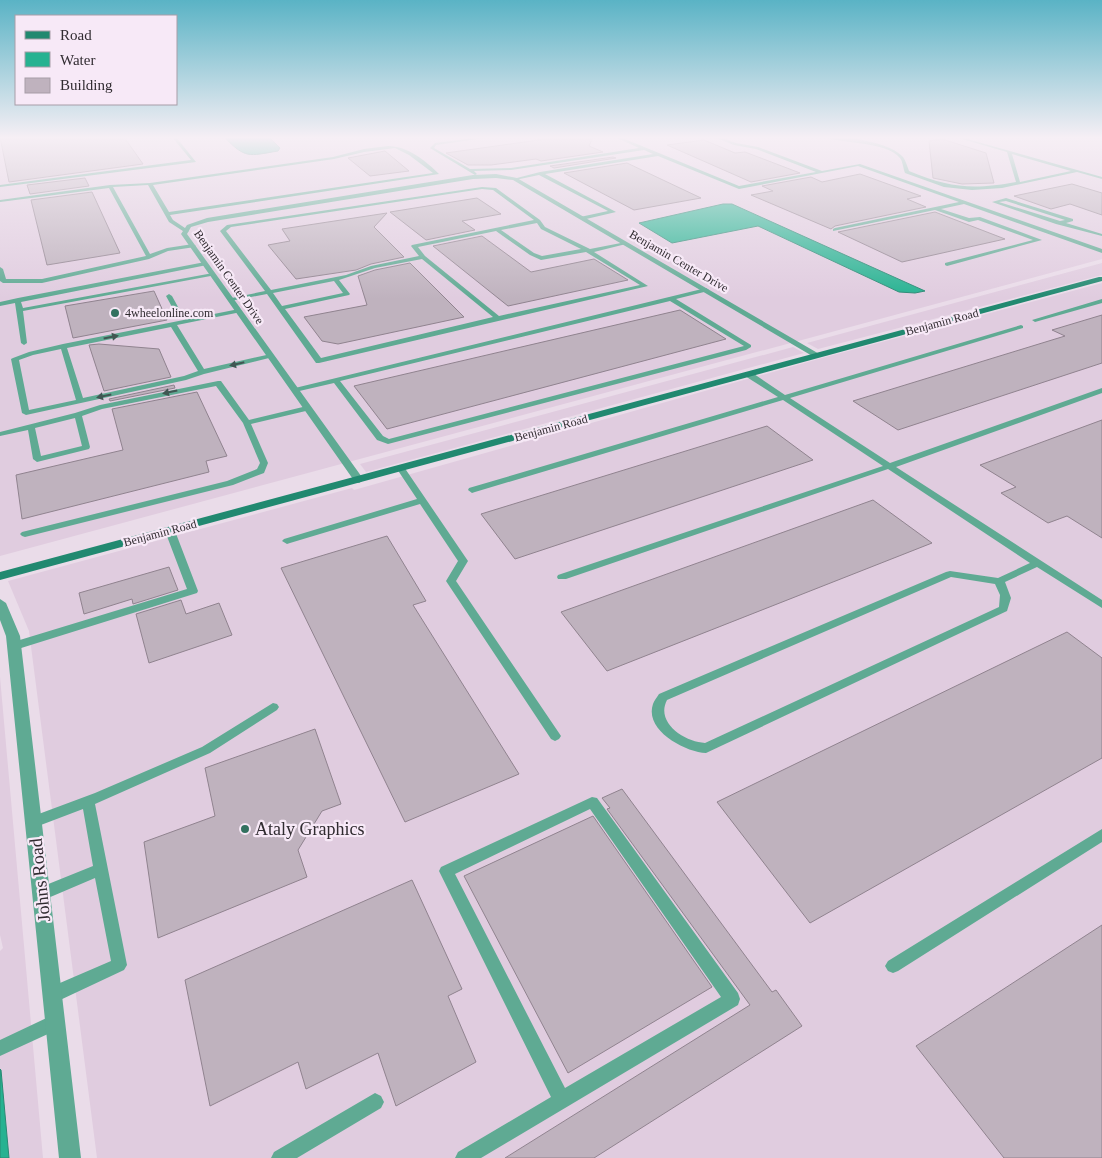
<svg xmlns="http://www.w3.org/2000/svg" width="1102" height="1158" font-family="'Times New Roman',serif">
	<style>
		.built { fill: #e0ccdf }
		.water { fill: #26b291; stroke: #298a74 }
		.building { fill: #bfb2be; stroke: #90838f }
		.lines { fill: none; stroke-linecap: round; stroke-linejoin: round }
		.lane { fill: #5faa93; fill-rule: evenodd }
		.street { fill: #5faa93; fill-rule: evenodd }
		.secondary { fill: #218970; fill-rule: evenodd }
		.oneway { fill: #405753 }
		.poi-dot { fill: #32715f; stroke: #f7e9f7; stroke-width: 2 }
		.labels { text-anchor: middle; stroke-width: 4.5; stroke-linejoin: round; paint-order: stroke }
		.far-street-label { font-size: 12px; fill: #302b30; stroke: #f7e9f7 }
		.far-poi-label { font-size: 12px; fill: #302b30; stroke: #f7e9f7; text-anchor: start }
		.near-poi-label { font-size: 18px; fill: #302b30; stroke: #f7e9f7; text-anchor: start }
		.near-street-label { font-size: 18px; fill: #302b30; stroke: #f7e9f7 }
	</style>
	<rect width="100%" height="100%" fill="#eadce9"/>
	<path class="built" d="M0,137H1102V259L0,556Z
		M1102,263V275L818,349L807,343Z
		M1102,283V1158H97L29,631L8,581L352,488L354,490L822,358Z
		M793,347L804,353L366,472L360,464Z
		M0,677L43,1158H9L0,1069V951L3,948L0,935Z"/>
	<path class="water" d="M224,137H269L280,148L278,151C248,156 246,159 224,137Z
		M723,204H732L925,291L915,293L899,292L758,226L672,243L639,223Z
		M0,1069L1,1070L9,1158H0Z"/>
	<path class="building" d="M0,137H124L143,164L9,182Z
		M560,137H593L589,146L603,152L541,161L536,159L491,165H468L446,153Z
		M942,139L986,153L994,183L962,184L933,178L929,141Z
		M704,140L735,153L745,152L800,173L751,182L667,145Z
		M385,151L409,171L370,176L348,158Z
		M613,157L616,158L554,168L550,166Z
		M627,163L701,198L634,210L564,173Z
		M860,174L921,196L907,199L926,207L835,226L831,229L751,195L773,191L762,186L811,177L822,182Z
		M85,178L89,186L30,194L27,185Z
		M1072,184L1102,193V215L1070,204L1051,209L1014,196Z
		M92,192L120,253L47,265L31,200Z
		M477,198L501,214L462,221L475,230L426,240L390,212Z
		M935,212L1005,239L902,262L838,232Z
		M387,213L374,227L404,257L371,264L356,270L296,279L268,245L290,241L282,229Z
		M482,236L531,272L594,259L628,280L508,306L433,246Z
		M410,263L464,317L338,344L322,341L304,317L367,305L358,276L375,270Z
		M154,291L167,320L73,338L65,306Z
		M680,310L726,339L387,429L354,386Z
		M1102,315V363L898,430L853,401L1065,336L1052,330Z
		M99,344L159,349L171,377L104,391L89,345Z
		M174,385L175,388L110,401L109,399Z
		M197,392L227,456L206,461L209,472L22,519L16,475L123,450L112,409Z
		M1102,420V538L1067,516L1048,523L1001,493L1016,487L980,465Z
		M767,426L813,460L515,559L481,514Z
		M873,500L932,543L607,671L561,612Z
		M387,536L426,601L413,605L519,774L405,822L281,568Z
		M169,567L178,590L133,604L132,599L84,614L79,593Z
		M181,600L186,614L219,603L232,635L149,663L136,614Z
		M1067,632L1102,658V758L810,923L717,802Z
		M315,729L341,804L322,811L298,850L307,877L158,938L144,842L215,816L205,768Z
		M622,789L772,992L776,990L802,1026L594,1158H505L750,1005L607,809L610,808L602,798Z
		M593,816L712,987L568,1073L464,876Z
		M412,880L462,989L448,996L476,1062L396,1106L378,1053L306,1089L298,1062L210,1106L185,980Z
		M1102,925V1158H1004L916,1046Z"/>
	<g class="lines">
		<path class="lane" d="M172,137H176L196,162L0,187V185L191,160Z
			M483,137H492L436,145L434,148L470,169L511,168L639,148L615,137H620L739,186L816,172L756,149L734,145L714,137H719L736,143L758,147L822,171L860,164L1102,249V253L964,204L941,209L969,218L980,217L1042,240L947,266L945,265V263L1033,240L978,220L969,222L935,210L833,231V229L835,228L959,202L858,166L739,189L658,156L545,174L616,212L582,220L580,217L608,211L539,175L515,180L513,179L540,172L653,154L644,150L511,170L474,171L477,174L475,175L430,148L435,143Z
			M824,137C842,135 891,142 903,157C906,161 907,166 909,171C950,188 973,190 1016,182L1007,152L955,137H960L1102,177V179L1077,172L1002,188L972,190L944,187L905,173C903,168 903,162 900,158C886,141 842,144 824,137ZM1012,154L1071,171L1020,182Z
			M388,146C408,146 426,161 439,174L170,215L173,220L188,230L189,231L186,233L169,222L148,185L113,187L150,254L167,248L193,244L196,246L195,247L168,251L149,259L42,283H3L0,281V267L3,269L6,279H42L146,256L109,188L0,202V200L110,185L150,183L333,157L364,149ZM395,148L409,155L433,173L169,212L153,185L334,159L364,152Z
			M482,187L496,188L540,220L545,227L590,249L626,242V244L594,252L648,286L319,363H316L267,294L230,301L227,299L265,291L220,231L227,225ZM482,189L493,190L534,220L412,245L411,246L419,256L371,266L346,275L271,290L226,231L231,227ZM537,223L541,229L581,249L542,256L534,253L501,230ZM496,231L530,255L541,260L586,252L640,285L499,316L425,256L418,247ZM422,259L493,317L321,358L285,309L349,295L350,294L339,280L375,268ZM334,281L343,293L282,306L273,293Z
			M1006,198L1073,219V221L1066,223L1102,234V236L1056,224L992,202ZM1006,201L1065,220L1060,221L999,202Z
			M205,262L208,264L207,265L21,302L23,308L213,273L216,275L23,311L27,343L24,345L21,343L15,303L0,306V302L18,298Z
			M706,288L709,290L708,291L676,299L751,345V347L746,350L388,444L377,440L334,383L295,392L291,390L295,388ZM670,301L744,346L389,439L383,436L340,381Z
			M169,294L172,296L183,316L182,317L177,316L166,296Z
			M1102,299V303L1035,322L1032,320Z
			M239,309L242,311L241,312L177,325L204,369L271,354L273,355V357L204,374L186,380L26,415L22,413L11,359L13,358L29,352L63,344ZM171,327L198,371L184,376L83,398L67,348ZM61,349L76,400L29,410L19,360L33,355Z
			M1021,325L1023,326V328L790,398L890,463L1102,388V393L896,467L1102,600V608L1037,567L1005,582L1011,598L1007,611L706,753C685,752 644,730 653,704C654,701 657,697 659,694L946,572L950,571L998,578L1030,563L888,469L566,579H558L557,577L558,575L883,466L783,400L475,492L472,493L468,490L469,488L778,397L745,376V372H751L785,395ZM951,577L995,584L1000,595L999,607L705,743C685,742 655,723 667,700Z
			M218,381H221L249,420L307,406L311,408L310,410L251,424L268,463L264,473L233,485L25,537L22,536L20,534L22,532L227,481L257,469L260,463L243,423L216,386L102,409L82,416L90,447L89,449L37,462L33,459L28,430L0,436V432L75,413L100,405ZM75,418L82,446L41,456L35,428Z
			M401,466L404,467L468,561L456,581L559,733L561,736L559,739L555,741L551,739L446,581L458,561L420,504L290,543L287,544L282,541L284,539L417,499L397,469Z
			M170,528L175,531L198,591L197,593L18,649H10L9,646L10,643L187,589L165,531Z
			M273,703L277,704L279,707L277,710L210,753L95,804L127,965L124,970L58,1001L52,1003L46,1001L44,995L46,989L111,961L95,878L41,901L36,899L34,894L36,889L93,866L83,809L33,828L28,826L26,822L28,818L95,793L202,747Z
			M592,797L597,798L738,993L740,999L738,1005L481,1158H455L458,1152L551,1097L439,871L441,867ZM590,809L721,997L565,1088L455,874Z
			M1102,829V842L898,971L893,973L888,971L885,966L888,961Z
			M55,1014L61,1016L63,1022L61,1028L0,1056V1040Z
			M375,1093L381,1096L384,1102L381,1108L297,1158H271L274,1152Z"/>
		<path class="street" d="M496,174L517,178L821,355L814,357L513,180L496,178L473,179L208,222L191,227L187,234L364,480L359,483L355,482L181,234L187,225L207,218L473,175Z
			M0,599L6,603L20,636L81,1158H59L6,636L0,620Z"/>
		<path class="secondary" d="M1099,277H1102V281L0,580V572Z"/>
	</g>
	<defs><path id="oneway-solid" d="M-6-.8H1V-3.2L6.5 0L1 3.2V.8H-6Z" transform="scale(1.25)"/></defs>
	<g class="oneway">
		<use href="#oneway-solid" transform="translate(111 337) rotate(-11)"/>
		<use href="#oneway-solid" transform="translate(237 364) rotate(167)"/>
		<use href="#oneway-solid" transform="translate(170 392) rotate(168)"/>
		<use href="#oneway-solid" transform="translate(104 396) rotate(168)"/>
	</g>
	<linearGradient id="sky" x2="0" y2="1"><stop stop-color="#5ab3c5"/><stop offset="0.46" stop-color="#f6eff5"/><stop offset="1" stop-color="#f6eff5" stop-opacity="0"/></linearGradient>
	<rect width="1102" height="299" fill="url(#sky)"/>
	<g class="poi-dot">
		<circle cx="115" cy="313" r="5"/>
		<circle cx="245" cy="829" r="5"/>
	</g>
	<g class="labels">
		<g class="far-street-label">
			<text transform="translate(679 261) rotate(30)" y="4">Benjamin Center Drive</text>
			<text transform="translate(229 277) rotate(55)" y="4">Benjamin Center Drive</text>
			<text transform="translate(942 322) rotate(-15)" y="4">Benjamin Road</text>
			<text transform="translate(551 428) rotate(-15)" y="4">Benjamin Road</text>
			<text transform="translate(160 533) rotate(-15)" y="4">Benjamin Road</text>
		</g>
		<g class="far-poi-label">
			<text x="125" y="317">4wheelonline.com</text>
		</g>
		<g class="near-poi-label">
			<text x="255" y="835">Ataly Graphics</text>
		</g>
		<g class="near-street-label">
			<text transform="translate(40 880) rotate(-96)" y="6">Johns Road</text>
		</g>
	</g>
	<rect x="15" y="15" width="162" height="90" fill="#f7e9f7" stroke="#a79da7"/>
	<rect x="25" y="31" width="25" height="8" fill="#218970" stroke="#a79da7"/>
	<text x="60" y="40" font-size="15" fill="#302b30">Road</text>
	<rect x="25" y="52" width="25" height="15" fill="#26b291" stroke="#a79da7"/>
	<text x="60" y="65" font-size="15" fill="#302b30">Water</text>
	<rect x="25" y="78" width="25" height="15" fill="#bfb2be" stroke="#a79da7"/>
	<text x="60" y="90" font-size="15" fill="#302b30">Building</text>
</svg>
